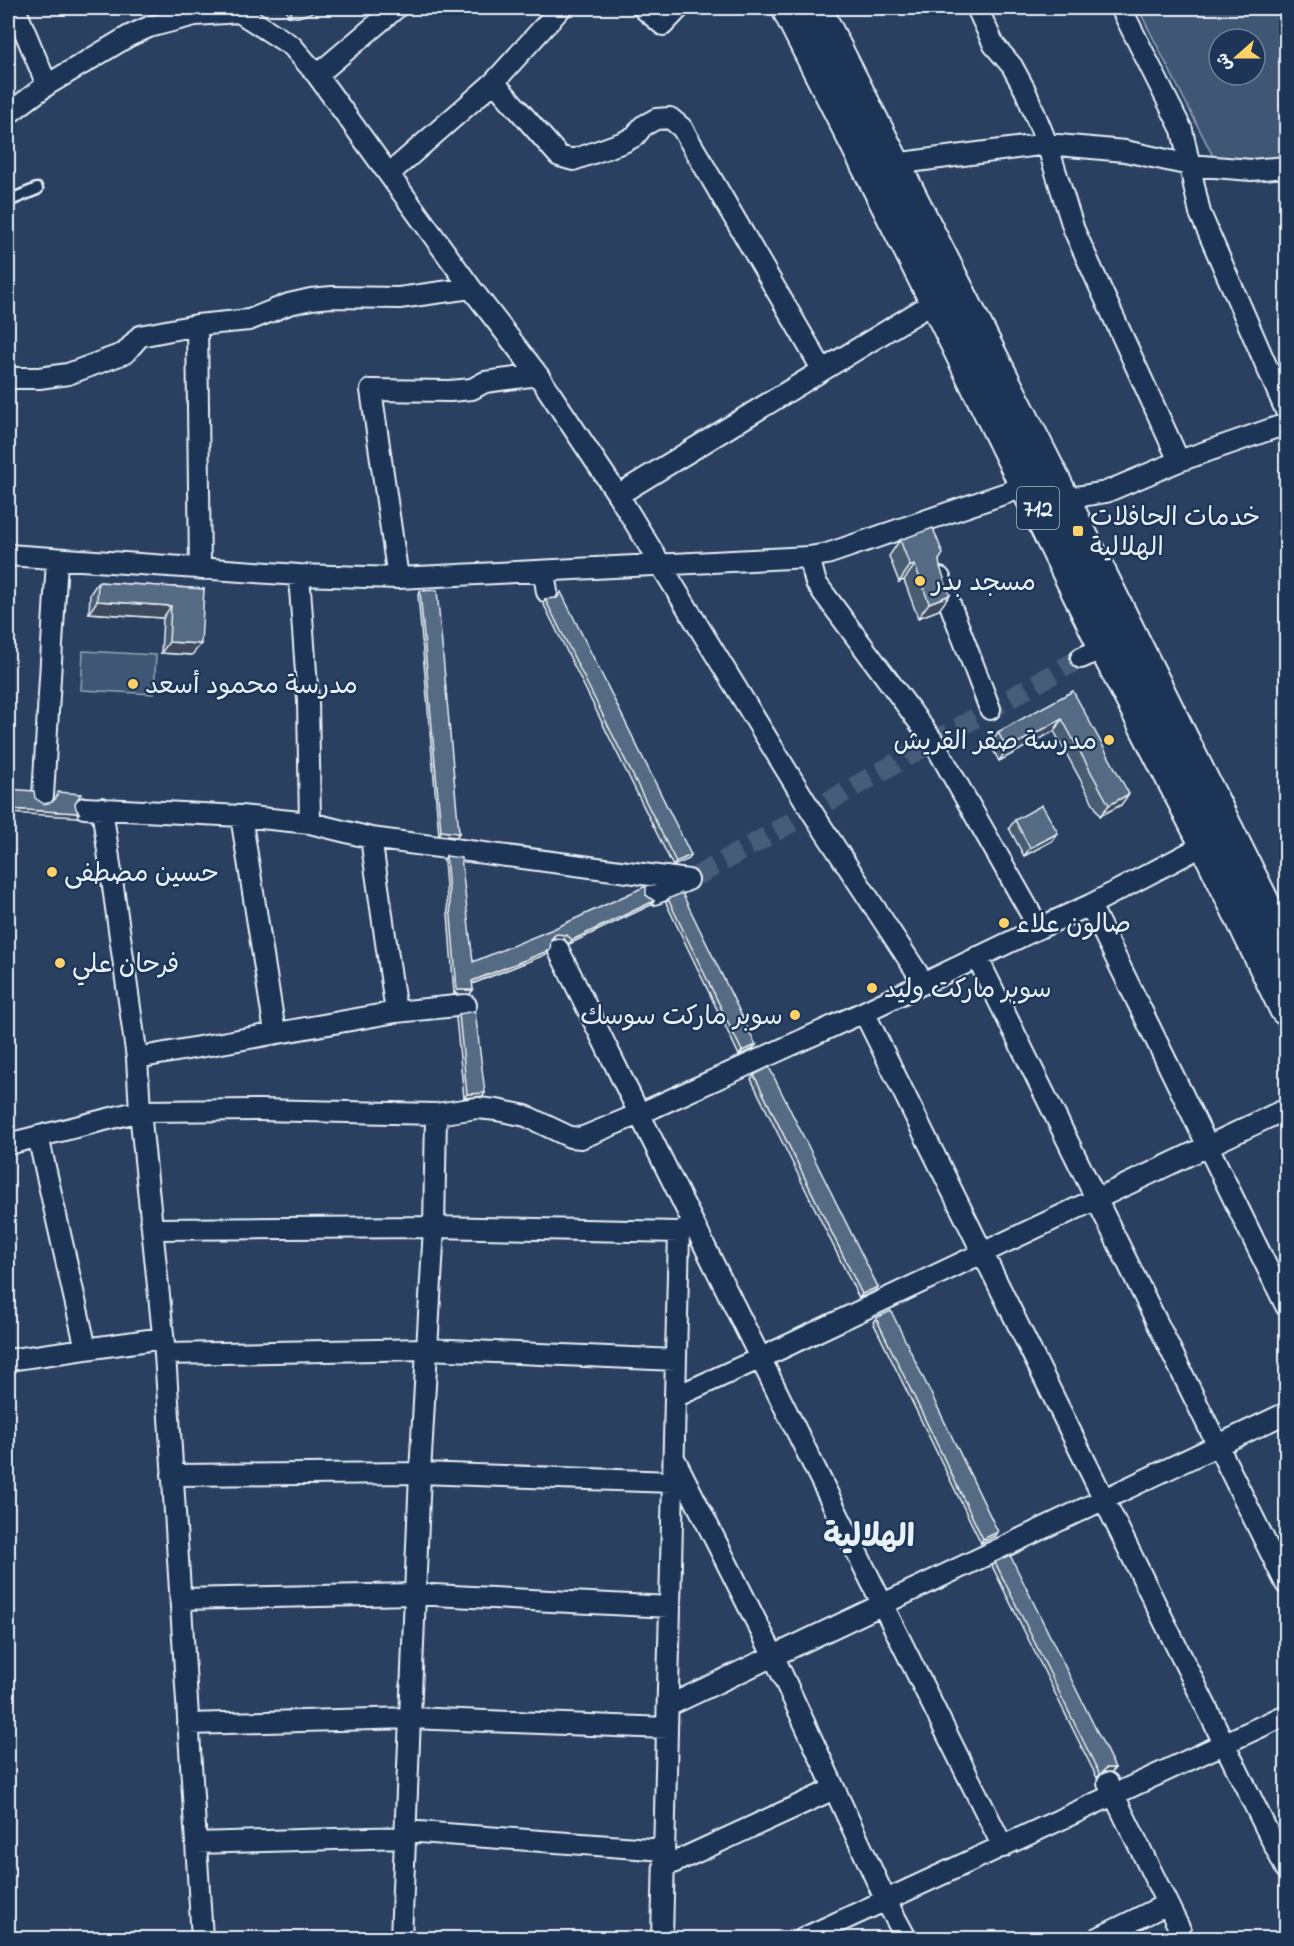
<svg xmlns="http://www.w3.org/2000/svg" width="1294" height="1946" font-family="'Indie Flower','Playpen Sans Arabic',sans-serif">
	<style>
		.green { fill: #415774; stroke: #94a4b6; stroke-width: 1.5; fill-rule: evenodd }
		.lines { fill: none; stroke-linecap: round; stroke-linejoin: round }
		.street-tunnel { stroke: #465b78; stroke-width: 20; stroke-dasharray: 20 10; stroke-linecap: butt }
		.lane-casing { stroke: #e8f1f8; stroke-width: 15 }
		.street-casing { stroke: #e8f1f8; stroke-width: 24 }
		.primary-casing { stroke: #e8f1f8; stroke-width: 36 }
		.lane { stroke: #1d3557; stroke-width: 10 }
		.street { stroke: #1d3557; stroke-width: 20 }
		.primary { stroke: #1d3557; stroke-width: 32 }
		.wall { fill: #495b71; stroke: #e8f1f8; stroke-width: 1.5 }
		.shaded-wall { fill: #3c4a5c; stroke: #e8f1f8; stroke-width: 1.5 }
		.building { fill: #556a83; stroke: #e8f1f8; stroke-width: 1.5 }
		.poi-dot { fill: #ffd166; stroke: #1d3557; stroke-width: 2 }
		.labels { text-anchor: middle; stroke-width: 4.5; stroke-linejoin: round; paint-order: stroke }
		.shield { fill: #1d3557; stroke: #abb9c8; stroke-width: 1.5 }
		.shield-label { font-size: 24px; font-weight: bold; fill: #e8f1f8 }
		.poi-label { font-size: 26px; fill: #e8f1f8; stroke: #1d3557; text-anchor: start }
		.district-label { font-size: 32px; font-weight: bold; fill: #e8f1f8; stroke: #1d3557 }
	</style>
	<rect width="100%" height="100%" fill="#294061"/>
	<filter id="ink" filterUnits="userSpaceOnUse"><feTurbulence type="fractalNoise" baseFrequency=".0167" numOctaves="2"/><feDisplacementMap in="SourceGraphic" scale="12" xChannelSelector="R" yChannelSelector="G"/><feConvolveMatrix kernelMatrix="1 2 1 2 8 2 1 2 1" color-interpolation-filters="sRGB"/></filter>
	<g filter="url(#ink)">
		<path class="green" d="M1138,8H1286V157L1217,164ZM1219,39H1255V75H1219Z
			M83,651L156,655L154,694L81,690Z"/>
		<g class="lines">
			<path class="street-tunnel" d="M697,876L1081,658"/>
			<defs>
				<path id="lane" d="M8,201L37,189"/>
				<path id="street" d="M15,8L47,85
					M643,8L663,25L679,8
					M977,8L994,45L1012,66L1025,90L1047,144L1074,230L1179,461
					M1121,8L1182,130L1200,213L1286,411
					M317,75L396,8
					M494,82L559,156L573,160L624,142L635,136L643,126L656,119L670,118L682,128L822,369
					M8,114L47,85L129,36L149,27L195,15L239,12L292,46L317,75L471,288L538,375L618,495L812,812L924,983
					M894,164L1047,144L1125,151L1190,165L1251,170L1286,167
					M389,174L494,82L561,8
					M197,325L200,569
					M8,378H39L68,374L125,353L140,336L197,325L249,320L289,304L311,299L332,297L399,298L471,288
					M618,495L936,301
					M1054,503L1063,499L1106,492L1179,461L1286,424
					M8,555L299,575L398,578L809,557L827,554L1027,486
					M809,557L816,583L933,741L1039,928
					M544,572L547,592
					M299,575L308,700L310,823
					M398,578L371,390L450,391L472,389L485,382L538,375
					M940,578L990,709
					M1081,658L1105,647
					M43,796L57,560
					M84,808L241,816L310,823L371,838L688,880
					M102,808L137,1058L140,1111L165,1354L202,1938
					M241,816L275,1032
					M371,838L396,1012
					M654,894L688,880
					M1090,905L1286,1306
					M558,949C705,1249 855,1547 1003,1847
					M977,957L1286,1584
					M864,1012L1286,1869
					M137,1058L396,1012L466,1005
					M38,1136L86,1349
					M8,1144L140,1111L259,1110L436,1114L477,1108L497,1110L526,1116L570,1137L581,1138L639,1114L864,1012L1039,928L1090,905L1206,844
					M153,1229L434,1227L679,1232L691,1227
					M165,1354L428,1349L676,1360
					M8,1360L163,1338
					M675,1397L761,1358L1286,1109
					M675,1460L774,1657L886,1901L906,1938
					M172,1475L420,1473L673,1482
					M181,1599L414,1594L670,1607
					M668,1706L1286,1413
					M188,1724L411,1718L667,1728
					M1108,1783L1184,1938
					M405,1831L664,1850
					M196,1843L405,1837
					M664,1867L834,1789
					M401,1938L420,1473L434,1227L436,1114
					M662,1938L679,1232
					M804,1938L1286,1715
					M1098,1938L1167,1904"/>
				<path id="primary" d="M788,8L936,301L1105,647L1206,844L1286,1009
					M815,8L1063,499L1286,949"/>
			</defs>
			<use href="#lane" class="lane-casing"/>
			<use href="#street" class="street-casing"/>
			<use href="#primary" class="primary-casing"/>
			<use href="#lane" class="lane"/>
			<use href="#street" class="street"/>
			<use href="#primary" class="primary"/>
		</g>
		<path class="wall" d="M286,8H320L317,11L298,17L288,16Z
			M900,540L939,560V610L918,618L904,580L899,582L889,556Z
			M98,582L204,589L192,655L161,653L163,618L89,613L90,594Z
			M420,591L459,833L456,837L439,835L418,595Z
			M545,599L689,859L673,866L543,603Z
			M1073,691L1121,805L1100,816L1054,731L999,761L990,744L998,732Z
			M1015,820L1052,841L1024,856L1009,828Z
			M446,856L473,962L646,895L654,901L651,905L569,944L564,939L553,938L550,941L547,954L472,984L473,990L470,994H454L444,860Z
			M668,899L753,1049L739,1055L666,903Z
			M459,1014L483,1096L464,1098L456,1018Z
			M754,1075L875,1291L859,1298L751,1079Z
			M876,1318L998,1532L995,1536L981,1543L873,1322Z
			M995,1562L1112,1772H1103L1097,1778L992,1566Z"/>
		<path class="shaded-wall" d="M295,8H320L317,11L298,17L288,16Z
			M915,565L904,580L899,582L910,566Z
			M950,595L939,610L918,618L929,603Z
			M97,601L171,606L163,618L89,613Z
			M169,642L201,644L192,655L161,653Z
			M1062,719L1054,731L999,761L1007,749Z
			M1129,794L1121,805L1100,816L1109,805Z
			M8,809L79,813L77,817L8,813Z
			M441,831L459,833L456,837L439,835Z
			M1058,833L1052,841L1024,856L1030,848Z
			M691,855L689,859L673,866L676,862Z
			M654,901L651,905L569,944L572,940Z
			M556,934L567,935L564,939L553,938L548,943Z
			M550,950L547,954L469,985L472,981Z
			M457,990H473L470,994H454Z
			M756,1045L753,1049L739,1055L742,1051Z
			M485,1093L483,1096L464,1098L467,1094Z
			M878,1287L875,1291L859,1298L862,1294Z
			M998,1532L995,1536L981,1543L983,1539Z
			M1106,1768H1115L1112,1772H1103L1097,1778Z"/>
		<path class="building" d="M933,528L943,554L939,560L940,567L950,595L929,603L915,565L910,566L900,540Z
			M98,582L204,589L201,644L169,642L171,606L97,601Z
			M437,590L459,833L441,831L420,591Z
			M561,592L691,855L676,862L545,599L557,598Z
			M1073,691L1129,794L1109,805L1062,719L1007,749L998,732Z
			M8,789L34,791L35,798L44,804L52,802L56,798L58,792L81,794L75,803L76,809L79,813L8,809Z
			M1042,805L1058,833L1030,848L1015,820Z
			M446,856L461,858L473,962L553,929L646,886V895L654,901L572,940L567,935L556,934L551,939L550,950L472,981L473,990H457Z
			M682,893L756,1045L742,1051L668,899Z
			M475,1011L485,1093L467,1094L459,1014Z
			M769,1067L878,1287L862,1294L754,1075Z
			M891,1311L998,1532L983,1539L876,1318Z
			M1010,1555L1115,1768H1106L1100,1775L995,1562Z"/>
	</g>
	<g class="poi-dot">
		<rect x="1072" y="525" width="12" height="12" rx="3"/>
		<circle cx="920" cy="581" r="6"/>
		<circle cx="133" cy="684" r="6"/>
		<circle cx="1109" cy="740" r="6"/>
		<circle cx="52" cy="872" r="6"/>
		<circle cx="1004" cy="923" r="6"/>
		<circle cx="60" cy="963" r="6"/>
		<circle cx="872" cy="988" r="6"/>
		<circle cx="795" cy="1015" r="6"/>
	</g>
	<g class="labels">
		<rect class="shield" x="1017" y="487" width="42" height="42" rx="4.5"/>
		<g class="shield-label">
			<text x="1038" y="516">712</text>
		</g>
		<g class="poi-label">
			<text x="1090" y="525">خدمات الحافلات<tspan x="1090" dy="30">الهلالية</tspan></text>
			<text x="932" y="590">مسجد بدر</text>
			<text x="145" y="693">مدرسة محمود أسعد</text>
			<text x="1097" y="749" text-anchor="end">مدرسة صقر القريش</text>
			<text x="64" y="881">حسين مصطفى</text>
			<text x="1016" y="932">صالون علاء</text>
			<text x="72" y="972">فرحان علي</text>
			<text x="884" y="997">سوبر ماركت وليد</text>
			<text x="783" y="1024" text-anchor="end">سوبر ماركت سوسك</text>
		</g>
		<g class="district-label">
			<text x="869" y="1546">الهلالية</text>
		</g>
	</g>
	<rect width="1294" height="1946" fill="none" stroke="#1d3557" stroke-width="30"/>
	<rect x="15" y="15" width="1264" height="1916" fill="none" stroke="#e8f1f8" stroke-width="2" filter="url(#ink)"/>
	<g transform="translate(1237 57) rotate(249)"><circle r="28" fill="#1d3557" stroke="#6e8097" stroke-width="1.5"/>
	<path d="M0-4.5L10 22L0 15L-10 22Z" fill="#ffd166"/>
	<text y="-9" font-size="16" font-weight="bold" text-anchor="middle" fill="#e8f1f8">ش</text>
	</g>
</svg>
